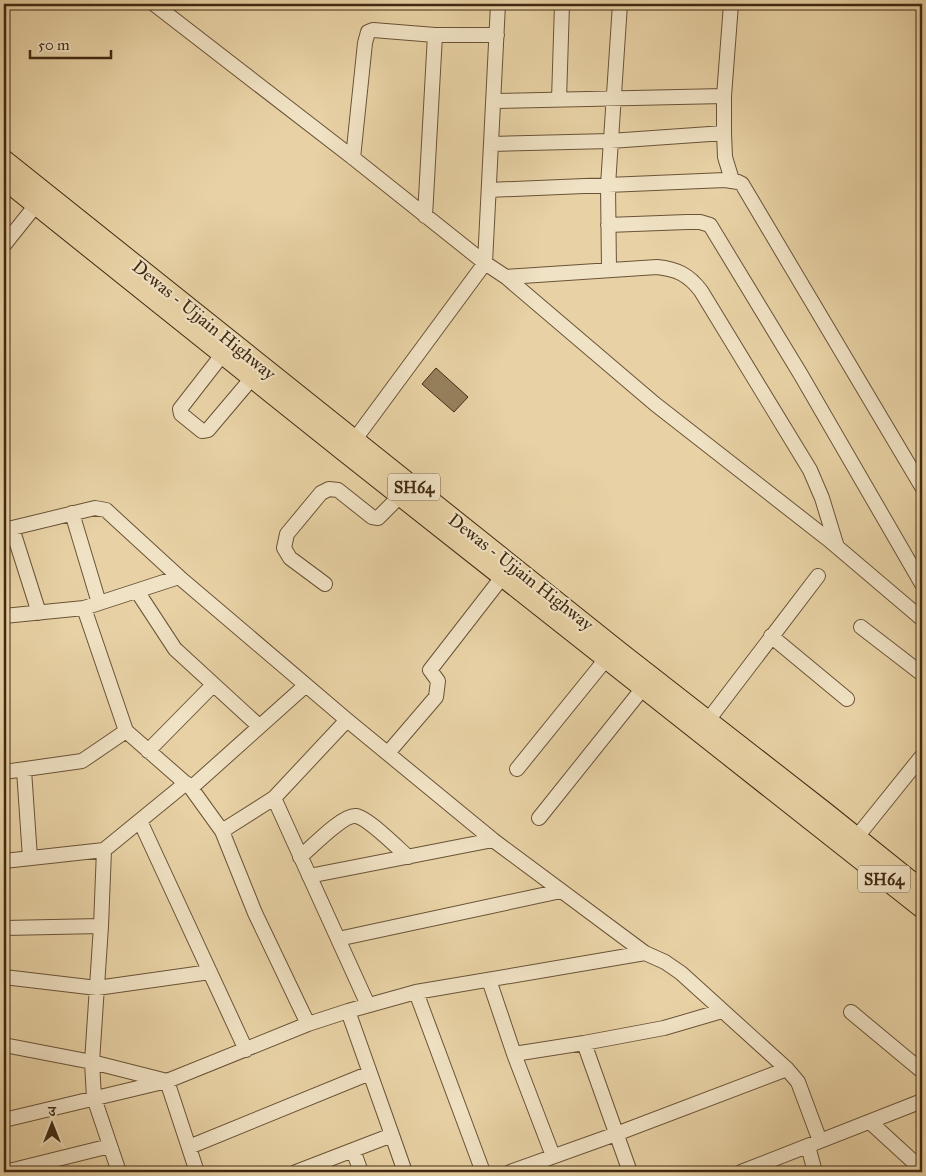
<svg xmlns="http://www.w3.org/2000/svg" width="926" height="1176" font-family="'IM FELL Great Primer','Noto Serif Devanagari',serif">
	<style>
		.building { fill: #97815e; stroke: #402912 }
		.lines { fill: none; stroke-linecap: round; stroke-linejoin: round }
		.minor-casing { stroke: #6a5337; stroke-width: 16 }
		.major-casing { stroke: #402912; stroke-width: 20 }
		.minor { stroke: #f0e2c4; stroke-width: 14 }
		.major { stroke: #e8d2a5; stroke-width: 18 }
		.labels { text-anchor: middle; stroke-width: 4.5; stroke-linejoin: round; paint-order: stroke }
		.shield { fill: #f0e2c4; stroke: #756047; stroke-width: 1 }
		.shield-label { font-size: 16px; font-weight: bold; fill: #402912 }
		.street-label { font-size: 18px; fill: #402912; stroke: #f0e2c4 }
	</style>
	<rect width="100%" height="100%" fill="#e8d2a5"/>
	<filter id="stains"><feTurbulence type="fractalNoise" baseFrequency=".004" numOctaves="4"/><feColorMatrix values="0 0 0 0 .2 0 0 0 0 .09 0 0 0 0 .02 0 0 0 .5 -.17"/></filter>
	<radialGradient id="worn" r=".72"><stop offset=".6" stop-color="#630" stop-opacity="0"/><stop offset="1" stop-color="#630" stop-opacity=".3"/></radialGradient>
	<path class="building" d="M436,368L468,397L454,412L422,384Z"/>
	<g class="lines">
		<defs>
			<path id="minor" d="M154,4L352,157L485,263L506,277L657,267C677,269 689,275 701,291L810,470L822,498L837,547
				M731,4L724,96V133L725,157L732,180
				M559,100L562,4
				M494,101L724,96
				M491,144L610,141L724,133
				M353,158L365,43L368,32L373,30L435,35H497
				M489,190L725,180L738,182L742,184L922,487
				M425,216L435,35
				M608,225L687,222H700L710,225L801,375L922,584
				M4,245L36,205
				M609,270L608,185L620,4
				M506,277L655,404L829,540L922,619
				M222,355L180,409L181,414L202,431L208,430L252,378
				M350,446L485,263L498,4
				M72,513L99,603
				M12,528L39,613
				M4,530L95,508L106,510L179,577
				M325,584L290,558L284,548L287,534L321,493L329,489L338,490L372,517L378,518L400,496
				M137,591L175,649L259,726
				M84,608L126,731L191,788L222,831L255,913L308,1024
				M4,616L84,608L179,577L347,720L493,840L645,953
				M861,627L922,674
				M771,636L847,699
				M709,719L818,576
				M148,751L213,685
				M388,753L436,697L438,681L430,670L503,576
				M517,769L606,659
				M24,770L30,858
				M4,772L82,761L126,731
				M191,788L306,685
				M274,798L368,1005
				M539,818L643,688
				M140,821L246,1050
				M222,831L274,798L347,720
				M852,843L922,756
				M300,857C311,848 343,814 356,816C368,818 397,847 408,857
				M4,861L104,850
				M309,876L493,840
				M101,926L104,850L186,783
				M4,928L101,926L92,1062L94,1098L119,1172
				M338,939L561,891
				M4,977L97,988L210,972
				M489,980L514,1054L553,1156
				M851,1012L922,1071
				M584,1043L630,1172
				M4,1045L92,1062L167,1081L197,1172
				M514,1054L584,1043L664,1028L722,1011
				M4,1120L167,1081L308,1024L348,1011L416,992
				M870,1122L917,1165L922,1172
				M392,1135L405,1172
				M808,1146L815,1172
				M189,1147L370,1073
				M353,1150L361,1172
				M5,1172L110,1146
				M296,1172L392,1135L348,1011
				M483,1172L416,992L645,953L665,962L681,973L787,1069L798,1082L820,1141
				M510,1172L616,1134L787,1069
				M741,1172L922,1101"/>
			<path id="major" d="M4,159L621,652L826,812L922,889
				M4,180L345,453L922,909"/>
		</defs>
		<use href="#minor" class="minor-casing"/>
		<use href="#major" class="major-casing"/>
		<use href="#minor" class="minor"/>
		<use href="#major" class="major"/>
	</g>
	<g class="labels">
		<g class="shield">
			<rect x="388" y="473.5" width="52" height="27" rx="4"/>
			<rect x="858" y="865.5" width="52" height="27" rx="4"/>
		</g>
		<g class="shield-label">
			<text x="414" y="493">SH64</text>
			<text x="884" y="885">SH64</text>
		</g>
		<g class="street-label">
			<text transform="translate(204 320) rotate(39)" y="6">Dewas - Ujjain Highway</text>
			<text transform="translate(521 572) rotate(38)" y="6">Dewas - Ujjain Highway</text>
		</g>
	</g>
	<rect width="926" height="1176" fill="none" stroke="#e8d2a5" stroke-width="20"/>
	<rect x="5" y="5" width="916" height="1166" fill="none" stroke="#402912" stroke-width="2.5"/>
	<rect x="10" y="10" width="906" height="1156" fill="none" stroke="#402912"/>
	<g transform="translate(52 1124)" stroke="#f0e2c4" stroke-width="4" paint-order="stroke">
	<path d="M0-4L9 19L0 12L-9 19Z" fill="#402912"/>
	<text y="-8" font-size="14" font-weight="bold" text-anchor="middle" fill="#402912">उ</text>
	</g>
	<path d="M30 50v8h81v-8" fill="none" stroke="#402912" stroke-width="2.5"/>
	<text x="38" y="50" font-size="15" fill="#402912" stroke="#f0e2c4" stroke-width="4" paint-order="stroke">50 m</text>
	<rect width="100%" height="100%" filter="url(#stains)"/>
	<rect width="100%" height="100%" fill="url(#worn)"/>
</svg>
